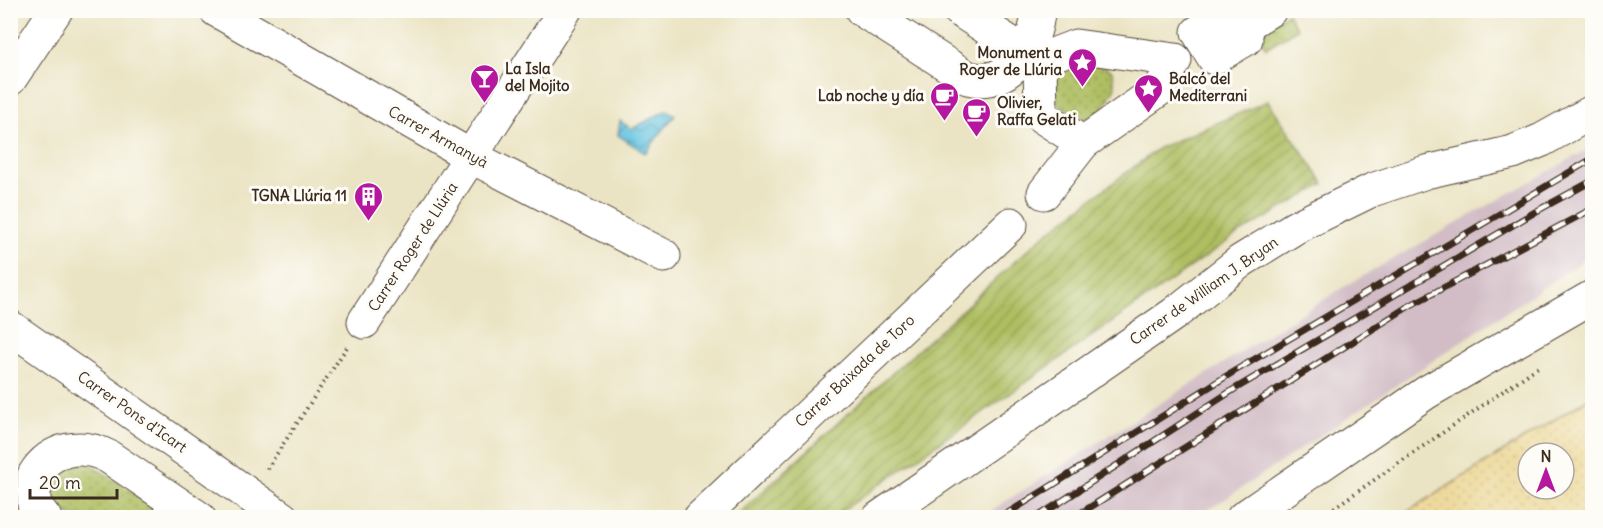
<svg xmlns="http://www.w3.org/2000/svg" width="1603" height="528" font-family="Delius,sans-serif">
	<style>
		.industrial { fill: #d2bdc6 }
		.grass { fill: url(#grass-dots); stroke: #747440; stroke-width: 1.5 }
		.sand { fill: url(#sand-dots); stroke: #94825e; stroke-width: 1.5; fill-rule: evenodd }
		.garden { fill: url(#garden-furrows); stroke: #747440; stroke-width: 1.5 }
		.water { fill: url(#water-waves); stroke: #4e767f; stroke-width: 1.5 }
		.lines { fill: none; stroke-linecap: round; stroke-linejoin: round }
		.minor-casing { stroke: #554637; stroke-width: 35 }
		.path { stroke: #554637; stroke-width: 4; stroke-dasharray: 1.5 4.5; stroke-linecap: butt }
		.minor { stroke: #fff; stroke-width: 33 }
		.rail-casing { stroke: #3b2a1e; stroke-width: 7 }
		.rail { stroke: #fdfcf7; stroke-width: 4.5; stroke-dasharray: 14; stroke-linecap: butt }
		.labels { text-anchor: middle; stroke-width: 6; stroke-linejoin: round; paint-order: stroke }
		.poi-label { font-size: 15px; font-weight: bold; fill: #3b2a1e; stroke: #fdfcf7; text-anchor: end }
		.street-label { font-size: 15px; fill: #3b2a1e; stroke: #fdfcf7 }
	</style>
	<defs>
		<pattern id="grass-dots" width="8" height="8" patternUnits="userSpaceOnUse" patternTransform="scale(1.5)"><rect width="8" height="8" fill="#aebe61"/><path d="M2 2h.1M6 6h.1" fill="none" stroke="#8f9b4f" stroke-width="1.8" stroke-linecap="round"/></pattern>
		<pattern id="sand-dots" width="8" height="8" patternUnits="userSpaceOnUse" patternTransform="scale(1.5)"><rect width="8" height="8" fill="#eeda9e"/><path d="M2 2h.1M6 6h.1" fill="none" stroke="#cdbb88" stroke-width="1.8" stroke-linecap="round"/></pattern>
		<pattern id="garden-furrows" width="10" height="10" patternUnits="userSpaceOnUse" patternTransform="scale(1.5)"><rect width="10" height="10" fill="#aebe61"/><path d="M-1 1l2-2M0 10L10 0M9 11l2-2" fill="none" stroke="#8f9b4f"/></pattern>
		<pattern id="water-waves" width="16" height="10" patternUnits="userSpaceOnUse" patternTransform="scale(1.5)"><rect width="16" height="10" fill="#62c2e0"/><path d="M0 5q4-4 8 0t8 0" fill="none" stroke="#529eb5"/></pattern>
	</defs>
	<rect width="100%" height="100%" fill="#fdfcf7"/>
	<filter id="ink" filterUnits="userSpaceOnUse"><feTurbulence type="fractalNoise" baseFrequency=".0167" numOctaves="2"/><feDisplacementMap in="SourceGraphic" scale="12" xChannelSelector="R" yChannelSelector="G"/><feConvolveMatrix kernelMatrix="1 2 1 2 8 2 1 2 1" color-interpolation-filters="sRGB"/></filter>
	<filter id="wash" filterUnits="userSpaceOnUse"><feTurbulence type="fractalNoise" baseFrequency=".008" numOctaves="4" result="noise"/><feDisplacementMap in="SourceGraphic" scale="24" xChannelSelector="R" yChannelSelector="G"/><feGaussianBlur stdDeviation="1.35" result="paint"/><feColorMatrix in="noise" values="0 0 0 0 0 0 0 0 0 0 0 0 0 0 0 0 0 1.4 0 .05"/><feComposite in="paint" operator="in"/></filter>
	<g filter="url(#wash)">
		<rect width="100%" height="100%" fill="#ebe4c4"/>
		<path class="industrial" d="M1592,147V255L1198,517H981L1347,285Z"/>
		<path class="grass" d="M1288,13L1297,29L1266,48L1256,32Z
			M1085,55L1112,71L1115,87L1099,116L1083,119L1054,102L1050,87L1070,56Z
			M83,459L168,517C144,517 101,522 79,517C54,513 47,487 56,466Z"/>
		<path class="sand" d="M1592,396V517H1399ZM1528,453H1564V489H1528Z"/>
		<path class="garden" d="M1268,101L1324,184L1235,236L833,517H735L1043,236L1159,148Z"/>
		<path class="water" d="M667,110L675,115L645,153L618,135L620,121L632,129Z"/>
	</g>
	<g filter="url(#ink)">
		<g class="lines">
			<defs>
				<path id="minor" d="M216,10L472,157L664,256
					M862,10L968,78C1009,89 1037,46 1038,10
					M959,10L1026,53
					M1229,13L1246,39L1214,58L1198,32Z
					M1239,29L1270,10
					M10,79L56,10
					M1083,143L1041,116L1040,60L1076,46L1175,60
					M1044,193L1083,143L1160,89L1175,60
					M364,322L565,10
					M10,327L282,518
					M45,518L34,504V475C51,447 82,443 109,457L199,518
					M700,518L1011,224
					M879,518L1174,314L1241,261L1296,227L1372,190L1426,172L1513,152L1542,140L1592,112
					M1243,518L1427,392L1592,297"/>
			</defs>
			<use href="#minor" class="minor-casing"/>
			<path class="path" d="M267,469L347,347
				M1319,518L1541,365"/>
			<use href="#minor" class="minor"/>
			<defs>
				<path id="rail" d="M1000,518L1233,372L1592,159
					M1036,518L1233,390L1535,212L1592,181
					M1073,518L1409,306L1592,209"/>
			</defs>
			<use href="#rail" class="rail-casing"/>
			<use href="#rail" class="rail"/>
		</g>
	</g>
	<defs>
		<symbol id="sight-pin" viewBox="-11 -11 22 30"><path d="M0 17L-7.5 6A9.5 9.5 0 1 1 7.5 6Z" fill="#b5179e" stroke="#fdfcf7"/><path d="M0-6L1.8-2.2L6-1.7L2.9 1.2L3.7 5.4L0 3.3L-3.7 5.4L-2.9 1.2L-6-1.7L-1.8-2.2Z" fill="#fff"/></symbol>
		<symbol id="bar-pin" viewBox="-11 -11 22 30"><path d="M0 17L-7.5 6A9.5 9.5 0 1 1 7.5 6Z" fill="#b5179e" stroke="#fdfcf7"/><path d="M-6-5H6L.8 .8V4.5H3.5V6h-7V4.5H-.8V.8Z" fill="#fff"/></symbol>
		<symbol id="cafe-pin" viewBox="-11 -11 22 30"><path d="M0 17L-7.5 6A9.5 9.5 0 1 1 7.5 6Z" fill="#b5179e" stroke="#fdfcf7"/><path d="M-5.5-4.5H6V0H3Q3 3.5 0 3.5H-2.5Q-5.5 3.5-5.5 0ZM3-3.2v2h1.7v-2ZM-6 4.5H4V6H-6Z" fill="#fff"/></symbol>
		<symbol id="building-pin" viewBox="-11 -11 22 30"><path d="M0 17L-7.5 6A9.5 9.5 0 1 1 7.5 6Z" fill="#b5179e" stroke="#fdfcf7"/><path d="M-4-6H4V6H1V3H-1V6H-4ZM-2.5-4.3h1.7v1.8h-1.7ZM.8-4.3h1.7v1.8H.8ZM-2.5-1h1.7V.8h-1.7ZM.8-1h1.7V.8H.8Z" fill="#fff"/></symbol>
	</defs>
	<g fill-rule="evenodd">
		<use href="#sight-pin" x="1066" y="46" width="33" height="45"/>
		<use href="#bar-pin" x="468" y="62" width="33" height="45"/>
		<use href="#sight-pin" x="1132" y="72" width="33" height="45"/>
		<use href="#cafe-pin" x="928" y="80" width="33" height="45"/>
		<use href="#cafe-pin" x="960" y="96" width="33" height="45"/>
		<use href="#building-pin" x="352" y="180" width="33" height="45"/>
	</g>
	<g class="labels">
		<g class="poi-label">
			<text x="1062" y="58">Monument a<tspan x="1062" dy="17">Roger de Llúria</tspan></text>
			<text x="505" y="74" text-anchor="start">La Isla<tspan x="505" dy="17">del Mojito</tspan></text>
			<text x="1169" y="84" text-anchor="start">Balcó del<tspan x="1169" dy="17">Mediterrani</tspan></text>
			<text x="924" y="101">Lab noche y día</text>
			<text x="997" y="108" text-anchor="start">Olivier,<tspan x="997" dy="17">Raffa Gelati</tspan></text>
			<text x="347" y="201">TGNA Llúria 11</text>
		</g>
		<g class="street-label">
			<text transform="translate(438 137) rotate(29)" y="5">Carrer Armanyà</text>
			<text transform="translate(413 247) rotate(-57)" y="5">Carrer Roger de Llúria</text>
			<text transform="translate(1204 291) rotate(-35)" y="5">Carrer de William J. Bryan</text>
			<text transform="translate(855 371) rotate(-43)" y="5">Carrer Baixada de Toro</text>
			<text transform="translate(132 412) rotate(35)" y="5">Carrer Pons d'Icart</text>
		</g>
	</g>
	<rect width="1603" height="528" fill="none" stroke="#fdfcf7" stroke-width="36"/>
	<g transform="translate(1546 471)"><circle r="28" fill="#fdfcf7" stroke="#afa8a0" stroke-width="1.5"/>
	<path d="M0-4.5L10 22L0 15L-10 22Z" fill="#b5179e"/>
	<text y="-9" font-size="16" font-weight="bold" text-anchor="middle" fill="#3b2a1e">N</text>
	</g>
	<path d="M30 489v9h87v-9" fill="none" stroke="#3b2a1e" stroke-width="3"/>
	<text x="39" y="489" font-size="18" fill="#3b2a1e" stroke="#fdfcf7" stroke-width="4.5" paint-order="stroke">20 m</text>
</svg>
